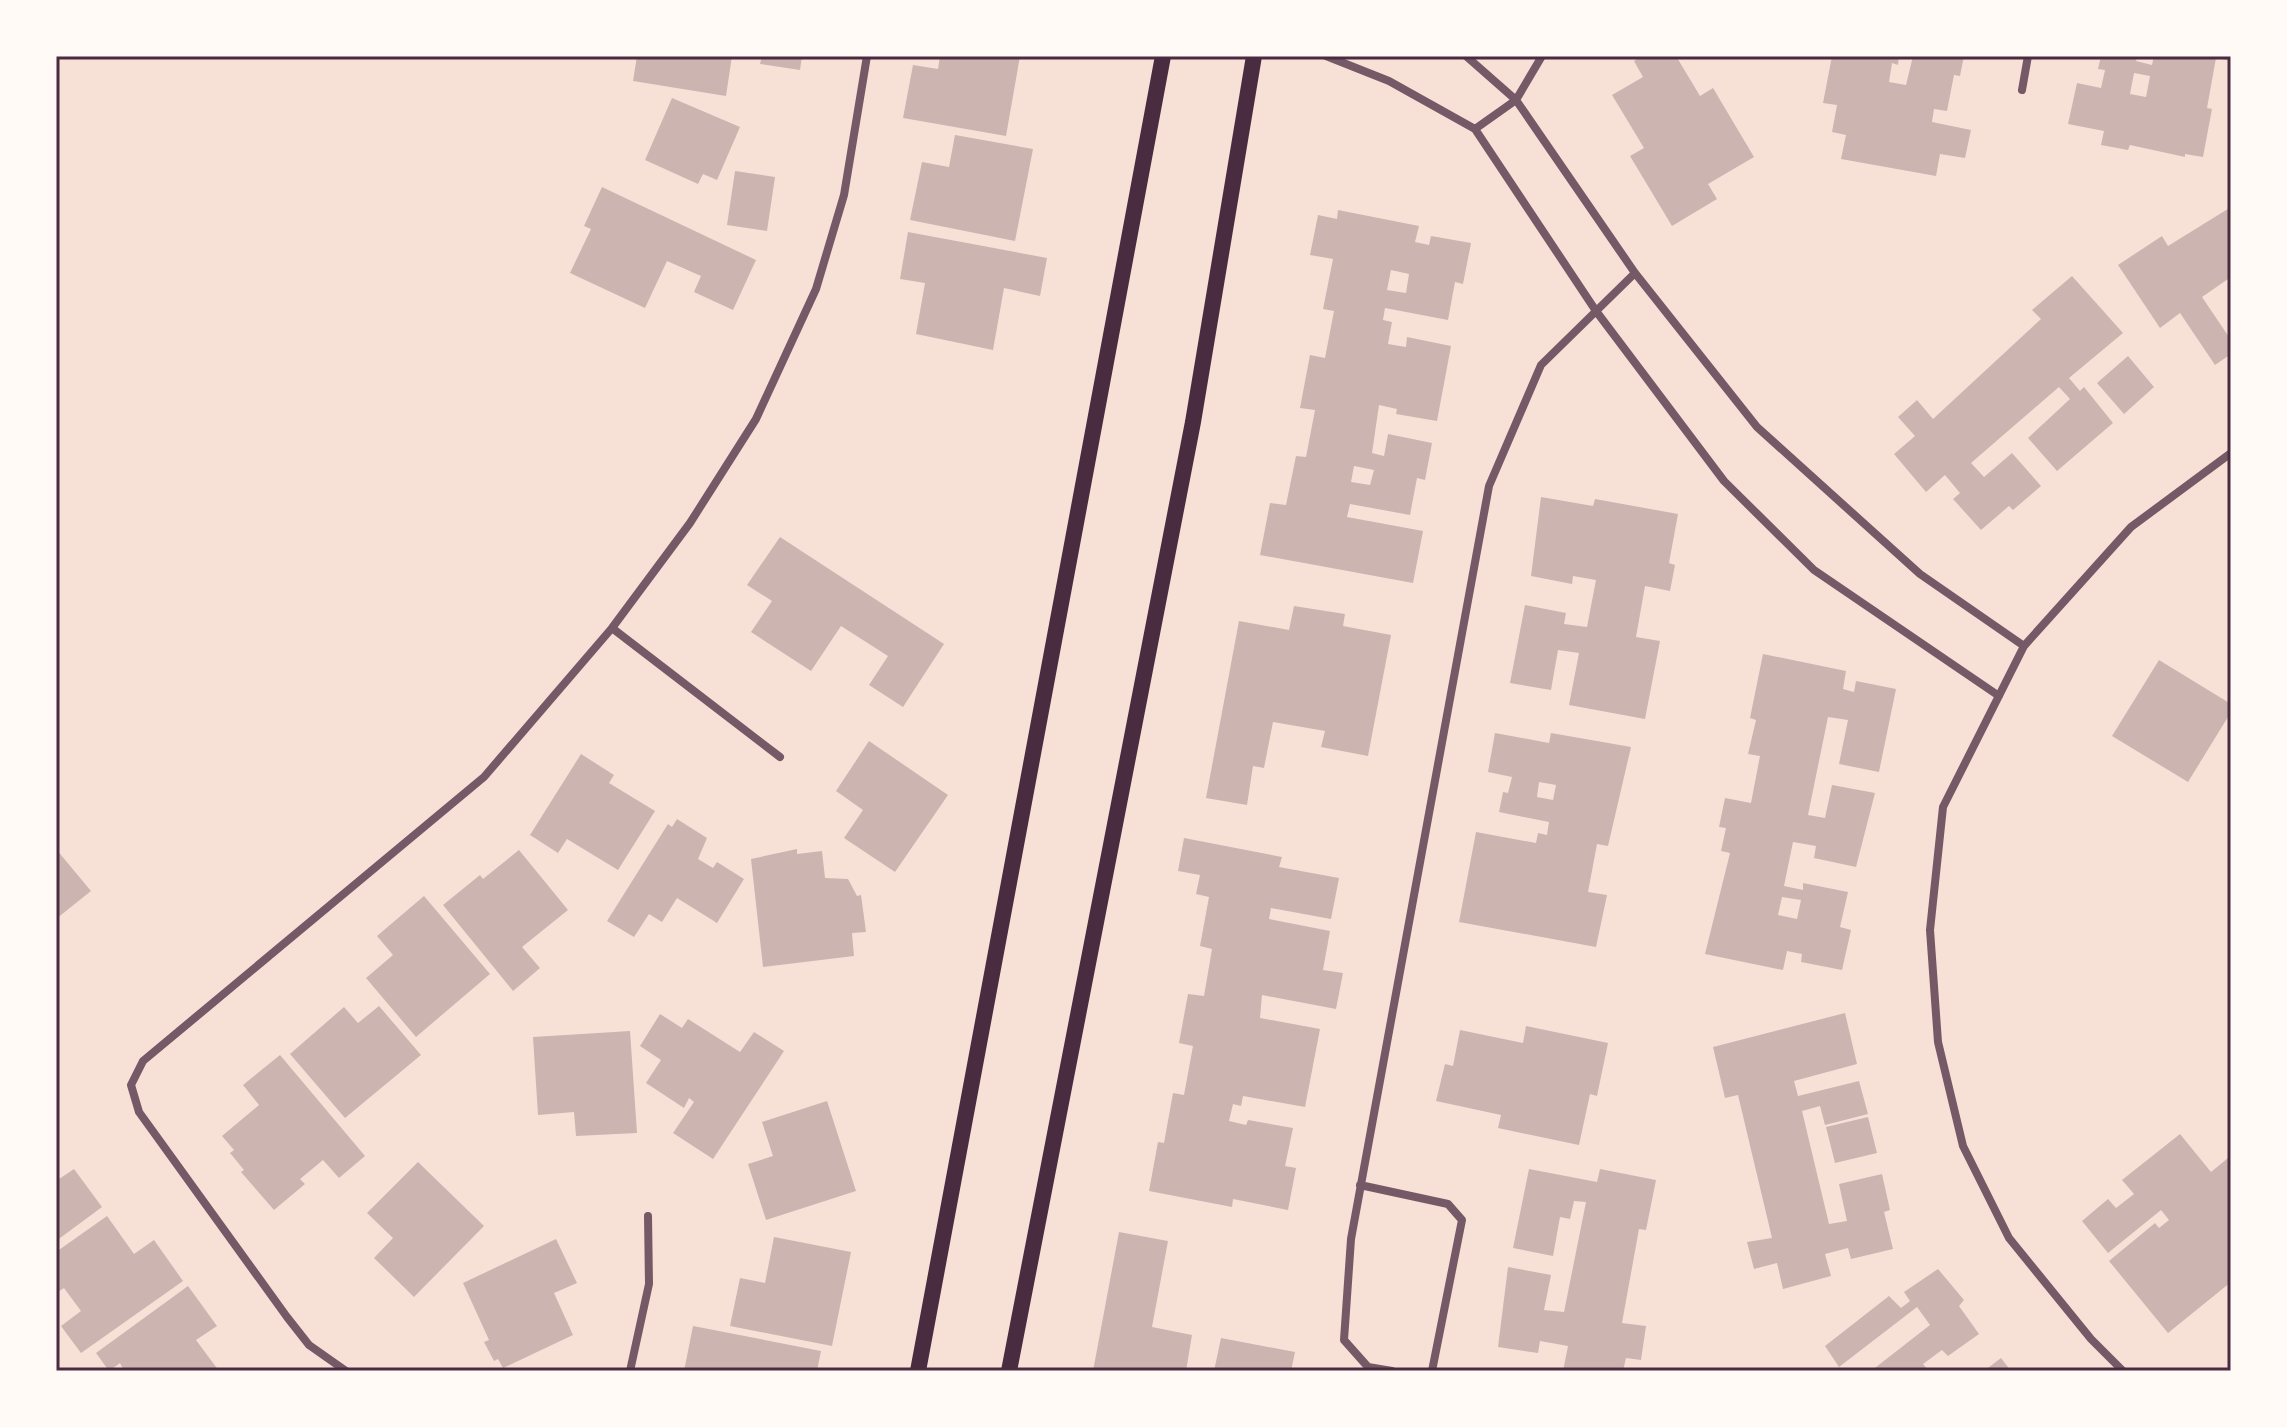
<svg xmlns="http://www.w3.org/2000/svg" width="2287" height="1427" font-family="Jost,sans-serif">
	<style>
		.building { fill: #ccb4b1; fill-rule: evenodd }
		.lines { fill: none; stroke-linecap: round; stroke-linejoin: round }
		.minor { stroke: #755966; stroke-width: 8 }
		.secondary { stroke: #4a2c40; stroke-width: 16 }
		.neatline { fill: none; stroke: #4a2c40; stroke-width: 3 }
	</style>
	<rect width="100%" height="100%" fill="#f7e1d7"/>
	<path class="building" d="M637,56H732L726,96L633,81Z
		M762,56H802L800,70L760,64Z
		M940,56H1020L1006,136L903,118L913,65L938,69Z
		M1642,56H1676L1700,96L1713,88L1754,157L1708,184L1717,199L1672,226L1630,156L1644,148L1612,95L1643,77L1634,61Z
		M1832,56H1899L1898,65L1892,63L1889,82L1906,85L1913,56H1964L1960,76L1954,75L1947,111L1934,109L1932,122L1971,130L1965,158L1940,154L1936,176L1841,159L1846,135L1832,132L1837,105L1823,103Z
		M2101,56H2137L2136,61L2152,65L2154,56H2231V61L2216,58L2207,108L2212,109L2203,157L2185,154V157L2130,145L2128,150L2101,145L2104,131L2068,124L2077,83L2101,88L2105,70L2098,69ZM2134,73L2150,76L2146,97L2130,94Z
		M672,98L740,127L717,180L703,174L698,184L645,160Z
		M955,135L1033,149L1015,241L910,220L922,162L949,167Z
		M735,171L775,177L767,231L727,225Z
		M602,187L756,260L733,310L694,292L701,276L667,261L645,308L570,273L591,229L584,226Z
		M2231,207V277L2202,297L2231,340V354L2215,365L2180,313L2160,328L2118,265L2162,236L2168,246Z
		M1338,210L1419,226L1415,242L1429,245L1431,236L1471,243L1463,284L1455,282L1448,320L1385,308L1383,320L1392,322L1388,344L1406,347L1407,337L1451,346L1437,421L1396,414L1397,409L1379,405L1372,453L1384,456L1388,434L1432,443L1425,480L1417,478L1410,515L1350,504L1347,517L1423,531L1413,583L1260,555L1270,503L1286,505L1296,456L1306,457L1315,410L1300,408L1310,355L1325,358L1334,311L1323,309L1333,259L1310,255L1318,215L1337,219ZM1391,270L1409,274L1406,293L1387,290ZM1354,466L1374,470L1370,485L1351,482Z
		M908,232L1047,258L1040,296L1004,288L993,350L916,334L925,283L900,279Z
		M2072,276L2123,333L2069,378L2080,391L2084,387L2113,423L2057,471L2028,438L2070,399L2059,387L1971,463L1984,477L2012,453L2041,486L2013,510L2009,506L1981,530L1953,499L1960,493L1945,475L1926,492L1894,454L1915,436L1898,417L1917,400L1933,419L2041,319L2032,310Z
		M2128,356L2154,387L2124,414L2097,383Z
		M1541,497L1593,506L1595,499L1678,514L1669,563L1675,565L1670,591L1645,586L1636,637L1660,641L1645,719L1569,705L1579,653L1558,650L1551,690L1510,683L1525,605L1566,613L1564,624L1587,627L1596,580L1573,576L1572,584L1531,576Z
		M780,537L944,644L903,707L869,685L888,656L841,626L811,671L751,632L772,601L747,585Z
		M1294,606L1345,614L1343,626L1391,635L1368,756L1321,747L1325,731L1273,722L1264,768L1253,766L1247,805L1206,798L1239,621L1289,630Z
		M1763,654L1846,671L1843,689L1854,692L1856,681L1896,689L1879,772L1839,764L1848,720L1828,717L1808,815L1825,818L1832,785L1875,793L1856,867L1814,858L1816,846L1793,842L1784,886L1803,890V883L1848,892L1840,927L1851,930L1842,970L1801,962L1802,954L1787,951L1783,970L1705,954L1730,853L1721,851L1726,828L1719,827L1725,798L1751,803L1760,756L1748,754L1756,720L1750,718ZM1782,897L1801,900L1797,919L1778,915Z
		M2159,660L2231,704V712L2188,782L2112,736Z
		M1495,733L1549,743L1551,733L1631,747L1608,846L1597,844L1588,892L1607,895L1596,947L1459,922L1476,832L1536,843L1538,833L1547,835L1549,822L1499,812L1503,792L1508,793L1512,777L1488,772ZM1539,782L1556,785L1553,800L1537,797Z
		M869,741L948,795L895,872L844,838L863,810L836,791Z
		M581,754L614,775L609,783L655,811L618,870L567,839L558,853L530,835Z
		M677,819L707,838L698,859L713,868L717,862L744,879L717,923L677,898L662,922L649,914L634,937L607,921L668,824L672,827Z
		M1184,838L1282,857L1279,867L1339,878L1331,919L1271,908L1269,919L1330,931L1323,970L1343,973L1336,1009L1262,995L1260,1018L1320,1029L1305,1107L1243,1096L1241,1106L1233,1104L1229,1121L1246,1125L1248,1120L1293,1128L1285,1166L1296,1168L1288,1210L1233,1199L1232,1207L1149,1191L1158,1142L1164,1143L1173,1093L1184,1095L1193,1046L1179,1043L1188,994L1204,996L1212,949L1200,946L1209,897L1196,894L1200,875L1178,871Z
		M56,849L91,891L56,919Z
		M797,849V854L822,851L825,878L848,879L857,896L861,895L866,932L852,933L854,956L763,967L751,859Z
		M519,850L568,910L522,947L540,968L513,991L443,905L480,875L483,879Z
		M424,896L490,974L416,1037L366,978L393,955L377,936Z
		M379,1006L421,1055L345,1118L290,1054L344,1007L358,1023Z
		M1845,1013L1857,1064L1794,1081L1798,1096L1859,1081L1868,1114L1825,1125L1820,1106L1802,1111L1829,1224L1847,1221L1839,1184L1882,1174L1890,1210L1884,1212L1893,1249L1851,1259L1848,1248L1825,1254L1831,1276L1783,1289L1777,1263L1754,1269L1747,1242L1772,1238L1738,1095L1725,1098L1713,1047Z
		M660,1014L682,1028L688,1019L740,1052L754,1032L784,1051L713,1159L673,1133L694,1102L689,1098L684,1108L646,1083L661,1060L640,1046Z
		M1526,1026L1608,1043L1597,1096L1590,1094L1579,1145L1498,1128L1501,1115L1436,1101L1445,1064L1453,1066L1460,1030L1523,1043Z
		M630,1031L637,1133L576,1136L574,1112L538,1115L533,1037Z
		M280,1055L365,1156L339,1178L323,1160L300,1179L305,1184L274,1210L241,1172L244,1170L230,1153L234,1150L222,1136L259,1105L243,1085Z
		M827,1101L856,1191L766,1220L748,1164L773,1156L762,1122Z
		M1868,1117L1877,1153L1835,1163L1826,1127Z
		M2180,1134L2211,1172L2228,1158L2231,1161V1282L2168,1333L2109,1261L2155,1223L2159,1228L2169,1220L2161,1210L2108,1253L2082,1221L2108,1199L2116,1208L2134,1194L2122,1180Z
		M418,1162L484,1226L414,1297L374,1258L393,1238L367,1213Z
		M74,1169L102,1207L56,1241V1181Z
		M1529,1169L1597,1182L1600,1169L1656,1180L1646,1230L1639,1229L1622,1323L1646,1326L1641,1360L1626,1358L1623,1371H1563L1568,1346L1540,1341L1538,1353L1498,1347L1508,1267L1551,1275L1544,1310L1564,1312L1586,1202L1574,1201L1570,1219L1560,1217L1553,1256L1513,1248Z
		M107,1216L134,1254L154,1240L183,1281L81,1353L61,1326L81,1311L64,1288L56,1293V1252Z
		M1119,1232L1168,1241L1152,1327L1192,1335L1186,1371H1093Z
		M774,1237L851,1252L832,1346L730,1326L740,1278L765,1283Z
		M556,1239L577,1283L554,1293L573,1335L503,1368L498,1359L494,1361L484,1342L489,1340L463,1283Z
		M1938,1269L1964,1300L1959,1306L1979,1334L1948,1356L1942,1350L1923,1364L1929,1371H1871L1930,1325L1917,1307L1839,1367L1825,1346L1889,1296L1901,1308L1910,1301L1904,1292Z
		M188,1286L217,1326L196,1340L219,1371H124L120,1363L109,1371L96,1353Z
		M693,1326L821,1351L817,1371H684Z
		M1221,1338L1295,1352L1291,1371H1214Z
		M2001,1358L2011,1371H1984Z"/>
	<g class="lines">
		<path class="minor" d="M1326,56L1389,81L1475,129L1596,311L1724,481L1814,570L1999,696
			M1466,56L1516,100L1635,273L1757,427L1920,574L2024,646
			M2022,90L2028,56
			M1475,129L1516,100L1542,56
			M612,628L780,757
			M1360,1185L1448,1204L1462,1220L1432,1371
			M346,1371L309,1345L287,1317L139,1112L131,1085L143,1061L484,777L612,628L690,523L756,419L816,289L844,195L867,56
			M630,1371L649,1284L648,1216
			M1392,1371L1368,1367L1344,1340L1351,1239L1489,486L1541,365L1635,273
			M2123,1371L2091,1339L2009,1238L1963,1146L1938,1042L1930,930L1943,807L2024,646L2131,527L2231,453"/>
		<path class="secondary" d="M918,1371L1163,56
			M1009,1371L1193,422L1254,56"/>
	</g>
	<rect width="2287" height="1427" fill="none" stroke="#fffaf5" stroke-width="116"/>
	<rect x="58" y="58" width="2171" height="1311" class="neatline"/>
</svg>
